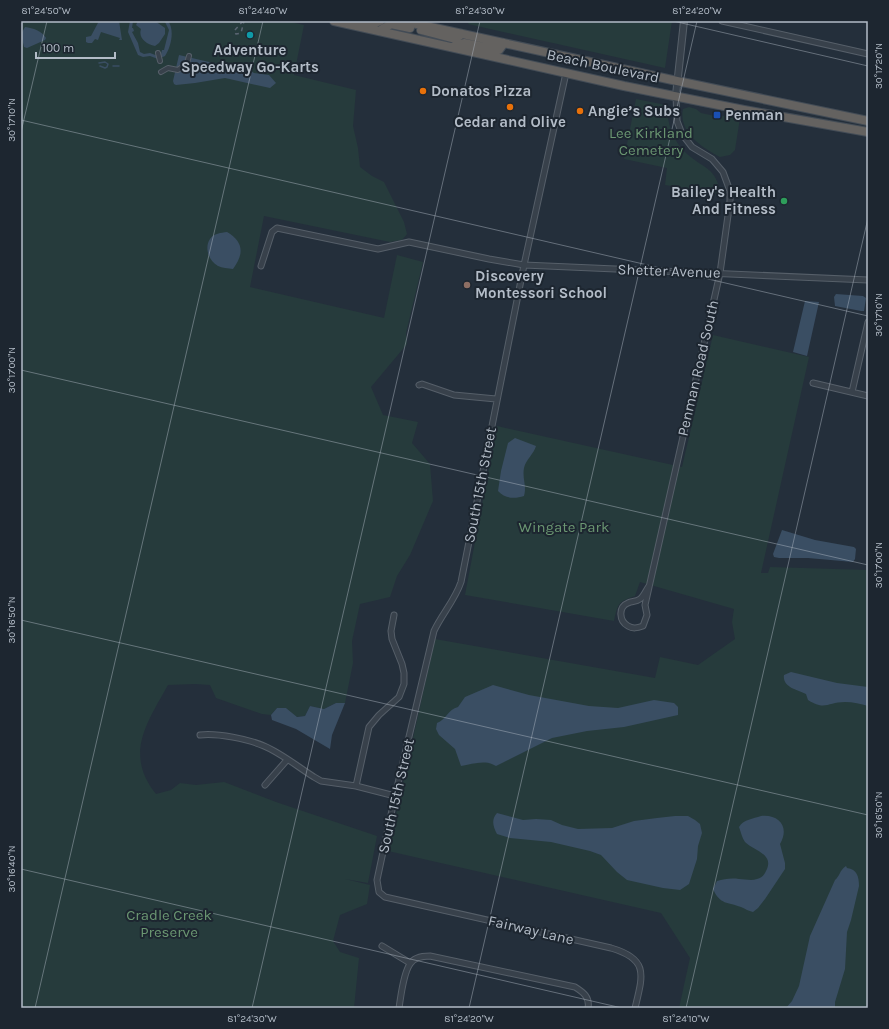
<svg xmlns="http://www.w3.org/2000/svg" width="889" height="1029" font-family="Karla,sans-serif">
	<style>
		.green { fill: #263b3c }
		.water { fill: #3a4e63 }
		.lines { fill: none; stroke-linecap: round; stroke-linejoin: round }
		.stream { stroke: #3a4e63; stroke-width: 1.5 }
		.pedestrian-casing { stroke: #565f69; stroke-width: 6 }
		.minor-casing { stroke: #565f69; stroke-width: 7 }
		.tertiary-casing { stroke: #565f69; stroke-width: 8 }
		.trunk-casing { stroke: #434c56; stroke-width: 10 }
		.pedestrian { stroke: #38414b; stroke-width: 4 }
		.minor { stroke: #38414b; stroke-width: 5 }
		.tertiary { stroke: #38414b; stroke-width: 6 }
		.trunk { stroke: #646260; stroke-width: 8 }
		.rail { stroke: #5a6572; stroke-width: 1.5; stroke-dasharray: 4 4; stroke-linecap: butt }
		.ticks { fill: none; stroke: #b3bcc7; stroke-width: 1; stroke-opacity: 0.45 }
		.culture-dot { fill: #0f9aa8; stroke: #1d2630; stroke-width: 1.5 }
		.food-dot { fill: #e8710a; stroke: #1d2630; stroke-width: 1.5 }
		.transit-dot { fill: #1a4fb4; stroke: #1d2630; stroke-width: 1.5 }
		.leisure-dot { fill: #2e9e5b; stroke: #1d2630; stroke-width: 1.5 }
		.education-dot { fill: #8d6e63; stroke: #1d2630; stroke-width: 1.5 }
		.labels { text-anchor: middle; stroke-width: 4; stroke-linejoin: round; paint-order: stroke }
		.poi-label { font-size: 15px; font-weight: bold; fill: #b3bcc7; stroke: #1d2630; text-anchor: start }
		.street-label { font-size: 15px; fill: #b3bcc7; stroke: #1d2630 }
		.park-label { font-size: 15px; fill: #6b9772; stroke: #1d2630 }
		.neatline { fill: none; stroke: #b3bcc7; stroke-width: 1.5 }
		.ticks-label { font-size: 10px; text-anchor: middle; fill: #b3bcc7 }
	</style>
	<rect width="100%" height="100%" fill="#242f3b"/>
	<path class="green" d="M21,21H286L304,25L294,75L356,90L353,126L358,148L360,167L372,176L384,182L404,222L407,234L402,240L390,242L264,216L250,287L384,318L397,255L423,262L406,333L407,344L371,387L383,415L418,422L412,443L430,464L433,501L410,555L397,576L390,597L360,604L352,641L353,663L345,703H336L324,709L310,706L305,716L296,717L286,708H277L271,715L262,714L216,698L210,685L195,684L168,685C147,723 124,754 156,794L171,790L180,783L196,785L224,782L276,802L377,836L368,883L345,879L370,885L367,904L340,915L333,941L340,952L359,958L354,1008H21Z
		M469,21H672L665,68L468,24Z
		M636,99L666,105C668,124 672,140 686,153C705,170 715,166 721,194L665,185L667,168L624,159Z
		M689,107L696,109L701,113L720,117L726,115L740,118L735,150L730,155L720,157C703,148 678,132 683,109Z
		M713,335L809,357L761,573H768L770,567L868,570V1008H679L690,958L661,913L388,851L435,639L655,678L660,657L698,665L735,639L732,622L734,609L640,582L635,596C618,602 618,603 614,621L465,595L497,426L682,467Z"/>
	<path class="water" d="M99,21H119L122,40H119L120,38L101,32L98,40L95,39L92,43H88L86,42V37L91,36Z
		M130,21H133L132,28H133L134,31L132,32L138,43L140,52L144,54L150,53L158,56L161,54L162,50H164L169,30L165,22L159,21H168C175,30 171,47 165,56L158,59L150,56L143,57L138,55L128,32Z
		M138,21H155L165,28V34L159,43L155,46C146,44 138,38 141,29L136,25Z
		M25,27C33,28 42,31 46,38L45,40L27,48L24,47L21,34Z
		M179,55L235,68L244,66L254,73L269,75L276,83L270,88L225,78L195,83L176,85L174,84L173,81Z
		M227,232C244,242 244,254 233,269C228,268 222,268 218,266C209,261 204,248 210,239C214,233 221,233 227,232Z
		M836,294L863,296L866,298L864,311H861L835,306L834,297Z
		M805,301L819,302L807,356L793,352Z
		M515,438L536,446C534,454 526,459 524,468C522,479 527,485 524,496C515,499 505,499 498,491L501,471L508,443Z
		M782,530L815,540L854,547L856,549L855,559L853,562L808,558H779L774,557L773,554Z
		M791,672L837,683L868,687V706C861,704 853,702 845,702C828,702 825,711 808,700L806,694C797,690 782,687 784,675Z
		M493,685L529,695L589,706L618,708L654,700L674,703L678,707V715L624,727L587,731L552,738L496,766C486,759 472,764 461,766L455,749L439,735L436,729L437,723C446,720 448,709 458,707L465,697Z
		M336,703H345L332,735L330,749L296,729L272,720L271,715L277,708H286L297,717L305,716L310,706L324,709Z
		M497,813L523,820L536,819L551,820L562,825L578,829L612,828L634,821L657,818L675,816H688L695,820L700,824L702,833L698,846L697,859L689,884L680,890L663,888L627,880L617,872L601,855L590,851L551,842L510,838L497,834C493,826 491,820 497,813Z
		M761,816C779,814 790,827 780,844L785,863V869L765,899L758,908L753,912C748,911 746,909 741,907C728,902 720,905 713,889L717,881C724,879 731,878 739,879C745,879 751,881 757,879C762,878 764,875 766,871C775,854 754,851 745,842C742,838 741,832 739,827C744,819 753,819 761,816Z
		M846,866L847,868C857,869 859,877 859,886L851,920L847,932L845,969L835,1002V1008H786L792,1001L799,986L810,936L835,880C840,876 839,871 846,866Z"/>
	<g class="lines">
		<path class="stream" d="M99,63L105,62L108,64L107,67L105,68L100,66
			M113,66H119"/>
		<defs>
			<path id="pedestrian" d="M158,53L160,61
				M161,72L168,68L178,70L187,63L189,56"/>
			<path id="minor" d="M722,21L868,54
				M566,73L524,265L461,582C455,600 442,614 434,631L395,796L377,880L379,892L385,897L611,948C649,959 643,975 635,1008
				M261,266L272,232L277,228L378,249L409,242L489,259L524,265L868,280
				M813,383L868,396
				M419,385L422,384L454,395L496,399
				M852,392L868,322
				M649,586C646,590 644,596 640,599C636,602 632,601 628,603C618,607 619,621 628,626C633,629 637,628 643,626L647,615L645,605L720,273L730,201V191L723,172L712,159L692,147L682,134L677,121L676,95
				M200,735C218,733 248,739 264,746C281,753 298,767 314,777L321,781L356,786L395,796
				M265,785L287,760
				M356,786L369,727L379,715L399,697L404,684V673L402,664L392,639L391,631L394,615
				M382,946L410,963
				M399,1008C401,996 403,974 410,964C414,957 422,956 430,956L575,987C583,992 590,997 588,1008"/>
			<path id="tertiary" d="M676,95L684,21"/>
			<path id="trunk" d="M334,21L624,86L744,110L868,132
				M403,21L677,81L868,121
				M361,22L375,23L380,21
				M421,30L455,39L462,34
				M379,31L391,24L410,28
				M452,47L464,43L499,50L504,43"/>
		</defs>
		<use href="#pedestrian" class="pedestrian-casing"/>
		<use href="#minor" class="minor-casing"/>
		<use href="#tertiary" class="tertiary-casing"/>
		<use href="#trunk" class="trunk-casing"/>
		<use href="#pedestrian" class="pedestrian"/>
		<use href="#minor" class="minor"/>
		<use href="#tertiary" class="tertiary"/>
		<use href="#trunk" class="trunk"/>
		<path class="rail" d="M243,21L234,31L236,34L241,33L244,21"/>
	</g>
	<path class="ticks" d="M673,21L868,66M21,120L868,316M21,132L47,21M21,370L868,565M21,620L868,815M21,869L622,1008M35,1008L263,21M252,1008L480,21M469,1008L697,21M686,1008L868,218"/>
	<circle class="culture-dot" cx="250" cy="35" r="4"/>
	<g class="food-dot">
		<circle cx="423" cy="91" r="4"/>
		<circle cx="510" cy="107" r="4"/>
		<circle cx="580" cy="111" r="4"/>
	</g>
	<rect class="transit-dot" x="713" y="111" width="8" height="8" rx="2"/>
	<circle class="leisure-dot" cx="784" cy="201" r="4"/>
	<circle class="education-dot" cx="467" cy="285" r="4"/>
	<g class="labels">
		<g class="poi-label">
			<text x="250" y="55" text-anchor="middle">Adventure<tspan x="250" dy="17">Speedway Go-Karts</tspan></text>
			<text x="431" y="96">Donatos Pizza</text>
			<text x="588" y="116">Angie’s Subs</text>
			<text x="725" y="120">Penman</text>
			<text x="510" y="127" text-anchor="middle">Cedar and Olive</text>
			<text x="776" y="197" text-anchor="end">Bailey's Health<tspan x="776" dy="17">And Fitness</tspan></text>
			<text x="475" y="281">Discovery<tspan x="475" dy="17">Montessori School</tspan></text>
		</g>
		<g class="street-label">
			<text transform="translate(603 66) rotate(12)" y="5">Beach Boulevard</text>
			<text transform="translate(669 271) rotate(2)" y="5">Shetter Avenue</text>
			<text transform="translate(698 368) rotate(-77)" y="5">Penman Road South</text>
			<text transform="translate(480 485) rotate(-79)" y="5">South 15th Street</text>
			<text transform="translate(396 796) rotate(-77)" y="5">South 15th Street</text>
			<text transform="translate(531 930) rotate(13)" y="5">Fairway Lane</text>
		</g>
		<g class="park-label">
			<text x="651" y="138">Lee Kirkland<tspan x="651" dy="17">Cemetery</tspan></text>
			<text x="564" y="532">Wingate Park</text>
			<text x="169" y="920">Cradle Creek<tspan x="169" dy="17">Preserve</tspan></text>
		</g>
	</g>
	<rect width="889" height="1029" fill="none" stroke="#1d2630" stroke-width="44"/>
	<path d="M36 52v6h79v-6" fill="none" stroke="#b3bcc7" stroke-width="2"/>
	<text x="42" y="52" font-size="12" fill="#b3bcc7" stroke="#1d2630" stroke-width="3" paint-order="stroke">100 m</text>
	<rect x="22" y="22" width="845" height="985" class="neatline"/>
	<g class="ticks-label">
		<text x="46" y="14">81°24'50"W</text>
		<text x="263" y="14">81°24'40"W</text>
		<text x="480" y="14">81°24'30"W</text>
		<text x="697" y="14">81°24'20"W</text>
		<text transform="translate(878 66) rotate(-90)" y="4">30°17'20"N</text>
		<text transform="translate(11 120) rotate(-90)" y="4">30°17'10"N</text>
		<text transform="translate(878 315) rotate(-90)" y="4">30°17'10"N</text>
		<text transform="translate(11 370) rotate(-90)" y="4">30°17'00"N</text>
		<text transform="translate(878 565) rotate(-90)" y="4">30°17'00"N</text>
		<text transform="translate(11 620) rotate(-90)" y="4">30°16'50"N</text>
		<text transform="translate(878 815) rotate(-90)" y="4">30°16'50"N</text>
		<text transform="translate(11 869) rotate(-90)" y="4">30°16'40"N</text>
		<text x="252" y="1022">81°24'30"W</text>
		<text x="469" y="1022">81°24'20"W</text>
		<text x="686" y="1022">81°24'10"W</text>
	</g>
</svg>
